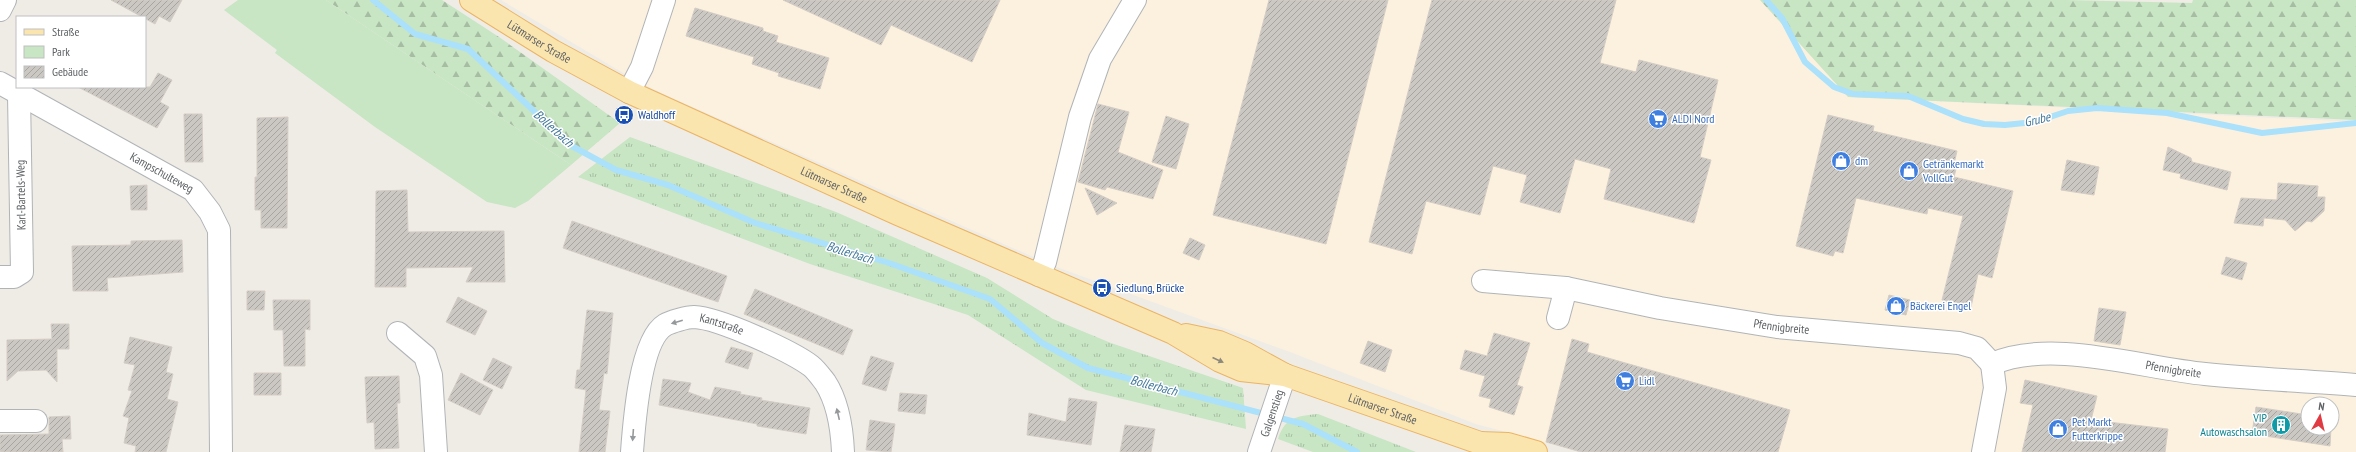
<svg xmlns="http://www.w3.org/2000/svg" width="2356" height="452" font-family="'PT Sans Narrow',sans-serif">
	<style>
		.commercial { fill: #fcf1de; fill-rule: evenodd }
		.grass { fill: url(#grass-tufts) }
		.forest { fill: url(#forest-firs) }
		.park { fill: #c8e5c4 }
		.lines { fill: none; stroke-linecap: round; stroke-linejoin: round }
		.stream { stroke: #abe1fb; stroke-width: 6 }
		.building { fill: url(#building-hatch); stroke: #d4cdc5 }
		.minor-casing { stroke: #b1b4b7; stroke-width: 24 }
		.major-casing { stroke: #eab464; stroke-width: 24 }
		.minor { stroke: #fff; stroke-width: 22 }
		.major { stroke: #fbe5af; stroke-width: 22 }
		.oneway { fill: #96999b }
		.oneway2 { fill: #8d897b }
		.labels { text-anchor: middle; stroke-width: 3; stroke-linejoin: round; paint-order: stroke }
		.street-label { font-size: 12px; fill: #5e6265; stroke: #fff }
		.transit-label { font-size: 12px; fill: #164399; stroke: #fff; text-anchor: start }
		.shop-label { font-size: 12px; fill: #366cbe; stroke: #fff; text-anchor: start }
		.culture-label { font-size: 12px; fill: #0d838f; stroke: #fff; text-anchor: end }
		.water-label { font-size: 13px; font-style: italic; fill: #41789b; stroke: #fff }
	</style>
	<defs>
		<pattern id="grass-tufts" width="24" height="20" patternUnits="userSpaceOnUse"><rect width="24" height="20" fill="#c8e5c4"/><path d="M3 7l-1-3M5 7V3M7 7l1-3M15 17l-1-3M17 17v-4M19 17l1-3" fill="none" stroke="#a6bda3"/></pattern>
		<pattern id="forest-firs" width="22" height="20" patternUnits="userSpaceOnUse"><rect width="22" height="20" fill="#c8e5c4"/><path d="M5 1l3.5 6h-7zM16 11l3.5 6h-7z" fill="#a6bda3"/></pattern>
		<pattern id="building-hatch" width="6" height="6" patternUnits="userSpaceOnUse"><rect width="6" height="6" fill="#cbc7c2"/><path d="M-1 1l2-2M0 6l6-6M5 7l2-2" fill="none" stroke="#a8a5a1"/></pattern>
	</defs>
	<rect width="100%" height="100%" fill="#efece6"/>
	<path class="commercial" d="M501,0H1760L1849,97L2356,122V452H1581L1476,424L1290,352L1054,266L670,97L635,80ZM2308,404H2332V428H2308Z"/>
	<path class="grass" d="M630,137L836,212L987,278L1053,319L1111,343L1243,388L1246,429L1086,390L968,315L810,264L578,177Z
		M1318,414L1416,452H1313L1278,439C1285,417 1297,416 1318,414Z"/>
	<path class="forest" d="M326,0H442L499,37L620,123L571,165Z
		M1760,0H2065L2192,3L2193,0H2356V120L1848,97Z"/>
	<path class="park" d="M238,0H326L571,165L528,201L515,208L487,202L375,127L275,53L277,50L224,10Z"/>
	<g class="lines">
		<path class="stream" d="M373,0L415,34L468,49L570,145L616,170L668,185L755,223L889,263L990,299L1042,343L1088,368L1303,424L1357,452
			M1766,0L1782,18L1805,62L1834,87L1853,94L1908,96L1963,119L1984,124L2005,125L2035,122L2068,111L2097,108L2167,113L2262,133L2356,123"/>
	</g>
	<path class="building" d="M111,0H182L170,22L159,16L155,24Z
		M783,0H1000L972,62L891,25L881,45Z
		M1269,0H1388L1326,244L1213,215Z
		M1432,0H1616L1600,63L1636,72L1639,60L1718,80L1700,157L1711,160L1694,223L1604,199L1611,169L1575,159L1560,213L1520,202L1527,175L1493,166L1480,215L1426,201L1412,254L1369,242Z
		M695,8L763,28V31L778,36L776,42L829,58L820,89L778,76L779,73L752,64L754,57L686,36Z
		M158,73L172,80L160,102L169,107L157,128L78,87H150Z
		M1098,104L1129,112L1118,152L1163,170L1153,199L1107,187L1105,190L1078,182Z
		M184,114H202L203,162H185Z
		M1828,115L1874,126L1873,131L1957,151L1954,164L1957,165L1954,177L2013,191L1992,278L1978,274L1971,307L1942,300L1963,216L1928,208L1927,214L1856,198L1843,253L1835,251L1833,256L1796,246Z
		M1166,116L1189,124L1176,169L1152,162Z
		M288,117L287,228H261V210H255V177H257V118Z
		M2168,147L2191,158L2192,162L2231,172L2227,190L2180,178L2181,174L2163,170Z
		M2067,160L2099,167L2094,195L2061,190Z
		M2278,183L2318,186L2317,197H2325L2324,211L2312,222L2307,221L2295,231L2285,220L2264,218L2263,226L2234,223L2241,198L2277,200Z
		M147,185V210H131L130,186Z
		M1085,188L1117,203L1097,215Z
		M407,190L408,232L504,231L505,282H466L473,267L406,268V287H375L376,191Z
		M572,221L727,276L718,302L563,248Z
		M1190,238L1205,245L1199,260L1183,253Z
		M182,240L183,272L107,278L108,291H73L72,246L131,245V241Z
		M2226,257L2247,263L2242,280L2221,274Z
		M755,289L853,330L843,355L744,314Z
		M247,291H265L264,310H247Z
		M1889,295L1910,300L1906,315L1885,310Z
		M458,297L487,311L475,335L446,322Z
		M273,300H310V330L305,329V366H284L283,330H274Z
		M2099,308L2126,312L2120,345L2094,341Z
		M587,310L613,313L607,374L604,373L599,410L610,411L605,452H579L586,390L575,388L577,370H580Z
		M51,324H69V349H57V382L46,370L18,371L7,381V340L52,339Z
		M1494,333L1530,343L1517,385L1523,387L1514,415L1489,407L1491,399L1479,396L1485,376L1460,369L1465,350L1487,356Z
		M130,337L172,347L166,372L173,374L167,399L178,402L166,452H135L136,446L124,443L129,418L123,416L132,391L128,390L135,365L124,363Z
		M1572,339L1589,344L1587,352L1790,410L1778,452H1581L1546,442Z
		M1368,341L1392,350L1385,372L1360,363Z
		M731,347L753,353L748,369L725,362Z
		M871,356L894,363L886,391L862,384Z
		M493,358L512,367L502,389L483,380Z
		M254,373H281V395H254Z
		M461,373L493,390L480,415L448,400Z
		M399,376L400,403H397L399,448L375,449L374,422L367,423L365,377Z
		M663,379L691,383L688,392L710,400L715,387L741,392L740,394L762,398L761,400L810,408L806,434L757,426V424L659,405Z
		M2025,380L2097,396L2091,420L2168,429L2165,452H2022L2033,405L2020,403Z
		M900,393L927,395L925,414L898,411Z
		M1069,398L1097,402L1091,445L1027,435L1029,413L1066,422Z
		M2256,407L2308,415V428H2331L2330,446L2252,434Z
		M70,416L71,439H62L63,452H0V435L49,434V417Z
		M870,420L895,424L891,452L866,450Z
		M1125,425L1155,429L1151,452H1120Z"/>
	<g class="lines">
		<defs>
			<g id="minor">
				<path d="M0,10L5,0"/>
				<path id="s1" d="M0,83L193,190L210,212L219,230L221,452"/>
				<path d="M629,92L642,67L664,0"/>
				<path d="M1039,275L1045,262L1080,117L1100,59L1135,0"/>
				<path d="M0,277H14L22,272L19,95"/>
				<path d="M1483,281L1566,288"/>
				<path id="s2" d="M1558,318L1566,288L1660,308L1777,327L1959,343L1977,348L1992,364"/>
				<path d="M398,333L425,356L431,375L436,452"/>
				<path d="M0,421H36"/>
				<path id="s3" d="M632,452C634,425 640,340 665,325C670,322 687,317 694,317C719,318 791,351 811,366C816,370 821,377 825,382C838,402 842,429 843,452"/>
				<path id="s4" d="M1259,452L1285,375"/>
				<path id="s5" d="M1983,452L1995,388L1992,364C2050,338 2142,368 2205,374C2255,379 2306,381 2356,385"/>
			</g>
			<g id="major">
				<path id="s6" d="M471,0L553,51L629,92L898,214L1173,333L1220,361L1241,370L1285,375"/>
				<path id="s7" d="M1186,335L1219,342L1245,353L1285,375L1480,443L1492,452"/>
				<path d="M1480,443L1508,444L1536,452"/>
			</g>
		</defs>
		<use href="#minor" class="minor-casing"/>
		<use href="#major" class="major-casing"/>
		<use href="#minor" class="minor"/>
		<use href="#major" class="major"/>
	</g>
	<defs><path id="oneway-solid" d="M-6-.8H1V-3.2L6.5 0L1 3.2V.8H-6Z"/></defs>
	<g class="oneway">
		<use href="#oneway-solid" transform="translate(677 322) rotate(164)"/>
		<use href="#oneway-solid" transform="translate(838 414) rotate(-103)"/>
		<use href="#oneway-solid" transform="translate(633 435) rotate(94)"/>
	</g>
	<use class="oneway2" href="#oneway-solid" transform="translate(1218 360) rotate(24)"/>
	<defs>
		<symbol id="bus-disc" viewBox="-11 -11 22 22"><circle r="9.5" fill="#1a4fb4" stroke="#fff"/><path d="M-5-6H5V4H4V6H2V4H-2V6H-4V4H-5ZM-3.5-4V0h7V-4ZM-3.5 1.2v1.5H-2V1.2ZM2 1.2v1.5H3.5V1.2Z" fill="#fff"/></symbol>
		<symbol id="supermarket-disc" viewBox="-11 -11 22 22"><circle r="9.5" fill="#3f7fe0" stroke="#fff"/><path d="M-6-5.5h2.5l.6 2H6L4.5 2H-2.5L-4.4-4H-6ZM-1.5 3.2a1.3 1.3 0 1 0 .1 0ZM3 3.2a1.3 1.3 0 1 0 .1 0Z" fill="#fff"/></symbol>
		<symbol id="shop-disc" viewBox="-11 -11 22 22"><circle r="9.5" fill="#3f7fe0" stroke="#fff"/><path d="M-5-2.5h2.3a2.7 3.5 0 0 1 5.4 0H5L5.5 6h-11ZM-1.5-2.5h3a1.5 2.3 0 0 0-3 0Z" fill="#fff"/></symbol>
		<symbol id="building-disc" viewBox="-11 -11 22 22"><circle r="9.5" fill="#0f9aa8" stroke="#fff"/><path d="M-4-6H4V6H1V3H-1V6H-4ZM-2.5-4.3h1.7v1.8h-1.7ZM.8-4.3h1.7v1.8H.8ZM-2.5-1h1.7V.8h-1.7ZM.8-1h1.7V.8H.8Z" fill="#fff"/></symbol>
	</defs>
	<g fill-rule="evenodd">
		<use href="#bus-disc" x="613" y="104" width="22" height="22"/>
		<use href="#supermarket-disc" x="1647" y="108" width="22" height="22"/>
		<use href="#shop-disc" x="1830" y="150" width="22" height="22"/>
		<use href="#shop-disc" x="1898" y="160" width="22" height="22"/>
		<use href="#bus-disc" x="1091" y="277" width="22" height="22"/>
		<use href="#shop-disc" x="1885" y="295" width="22" height="22"/>
		<use href="#supermarket-disc" x="1614" y="370" width="22" height="22"/>
		<use href="#building-disc" x="2270" y="414" width="22" height="22"/>
		<use href="#shop-disc" x="2047" y="418" width="22" height="22"/>
	</g>
	<g class="labels">
		<g class="street-label">
			<text dy="4" stroke="none"><textPath href="#s6" startOffset="80">Lütmarser Straße</textPath></text>
			<text dy="4" stroke="none"><textPath href="#s1" startOffset="185">Kampschulteweg</textPath></text>
			<text dy="4" stroke="none"><textPath href="#s6" startOffset="408">Lütmarser Straße</textPath></text>
			<text transform="translate(21 195) rotate(-91)" y="4">Karl-Bartels-Weg</text>
			<text dy="4" stroke="none"><textPath href="#s3" startOffset="193">Kantstraße</textPath></text>
			<text dy="4" stroke="none"><textPath href="#s2" startOffset="250">Pfennigbreite</textPath></text>
			<text dy="4" stroke="none"><textPath href="#s5" startOffset="273">Pfennigbreite</textPath></text>
			<text dy="4" stroke="none"><textPath href="#s7" startOffset="211">Lütmarser Straße</textPath></text>
			<text dy="4" stroke="none"><textPath href="#s4" startOffset="41">Galgenstieg</textPath></text>
		</g>
		<g class="transit-label">
			<text x="638" y="119">Waldhoff</text>
			<text x="1116" y="292">Siedlung, Brücke</text>
		</g>
		<g class="shop-label">
			<text x="1672" y="123">ALDI Nord</text>
			<text x="1855" y="165">dm</text>
			<text x="1923" y="168">Getränkemarkt<tspan x="1923" dy="14">VollGut</tspan></text>
			<text x="1910" y="310">Bäckerei Engel</text>
			<text x="1639" y="385">Lidl</text>
			<text x="2072" y="426">Pet Markt<tspan x="2072" dy="14">Futterkrippe</tspan></text>
		</g>
		<g class="culture-label">
			<text x="2267" y="422">VIP<tspan x="2267" dy="14">Autowaschsalon</tspan></text>
		</g>
		<g class="water-label">
			<text transform="translate(2037 119) rotate(-13)" y="5">Grube</text>
			<text transform="translate(554 128) rotate(42)" y="5">Bollerbach</text>
			<text transform="translate(850 252) rotate(17)" y="5">Bollerbach</text>
			<text transform="translate(1154 385) rotate(15)" y="5">Bollerbach</text>
		</g>
	</g>
	<rect x="16" y="16" width="130" height="72" fill="#ffffff" stroke="#bfc0c1"/>
	<rect x="24" y="29" width="20" height="6" fill="#fbe5af" stroke="#bfc0c1"/>
	<text x="52" y="36" font-size="12" fill="#5e6265">Straße</text>
	<rect x="24" y="46" width="20" height="12" fill="#c8e5c4" stroke="#bfc0c1"/>
	<text x="52" y="56" font-size="12" fill="#5e6265">Park</text>
	<rect x="24" y="66" width="20" height="12" fill="url(#building-hatch)" stroke="#bfc0c1"/>
	<text x="52" y="76" font-size="12" fill="#5e6265">Gebäude</text>
	<g transform="translate(2320 416) rotate(8)"><circle r="19" fill="#ffffff" stroke="#bfc0c1"/>
	<path d="M0-3L7 15L0 10L-7 15Z" fill="#e03b42"/>
	<text y="-6" font-size="11" font-weight="bold" text-anchor="middle" fill="#5e6265">N</text>
	</g>
</svg>
